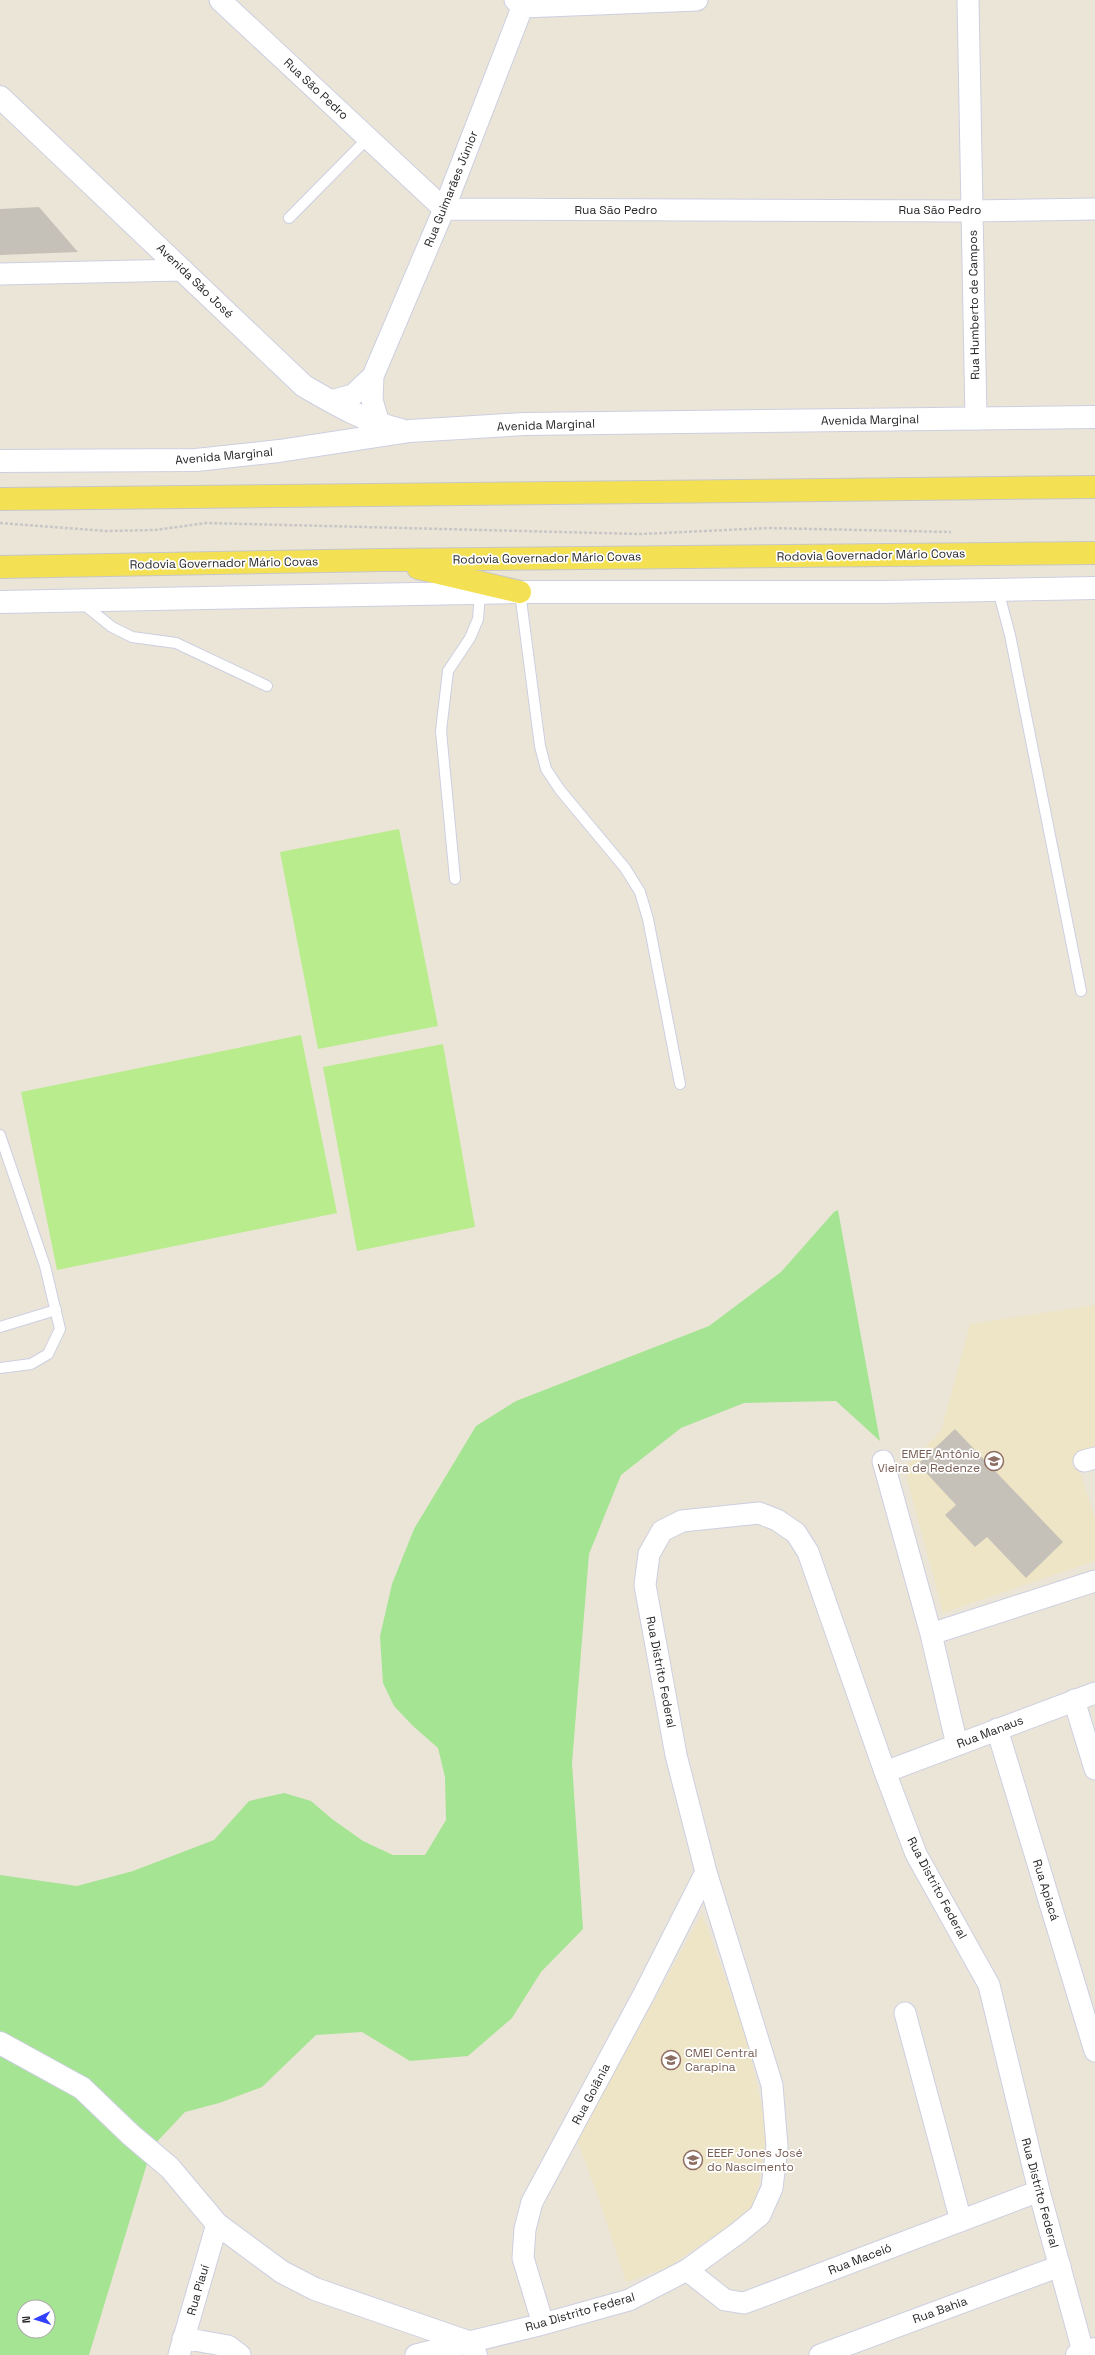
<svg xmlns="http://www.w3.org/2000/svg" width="1095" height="2355" font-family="'Space Grotesk',sans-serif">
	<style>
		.education { fill: #eee5c6 }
		.green { fill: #a4e492; fill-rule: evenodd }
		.pitch { fill: #b9ec8d }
		.building { fill: #c6c1b8 }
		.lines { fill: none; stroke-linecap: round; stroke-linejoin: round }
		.service-casing { stroke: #cdcfe1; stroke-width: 12 }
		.minor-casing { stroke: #cdcfe1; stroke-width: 23 }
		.tertiary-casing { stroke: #cdcfe1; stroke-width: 24 }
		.primary-casing { stroke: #c7c7c7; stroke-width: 24 }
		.path { stroke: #c7c7c7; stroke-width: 2.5; stroke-dasharray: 3 2; stroke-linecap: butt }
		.service { stroke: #fff; stroke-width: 10 }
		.minor { stroke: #fff; stroke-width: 21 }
		.tertiary { stroke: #fff; stroke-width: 22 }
		.primary { stroke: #f4e153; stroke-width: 22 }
		.labels { text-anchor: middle; stroke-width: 3.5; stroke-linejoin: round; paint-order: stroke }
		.street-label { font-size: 12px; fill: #272727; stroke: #fff }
		.education-label { font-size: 12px; fill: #785e54; stroke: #fff; text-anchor: start }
	</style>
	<rect width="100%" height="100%" fill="#ebe5d8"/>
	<path class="education" d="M1095,1305V1448L1074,1454L1095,1518V1561L943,1613L904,1468L941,1431L970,1324Z
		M702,1914L746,2035L767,2131L755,2208L667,2268L626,2282L595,2188L575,2135L607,2085Z"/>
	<path class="green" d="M838,1210L880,1441L836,1401L744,1403L681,1428L621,1475L589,1554L572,1763L583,1929L541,1972L512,2018L468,2056L410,2061L362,2032L316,2035L262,2087L219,2103L185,2112L152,2147L89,2355H0V1875L77,1886L133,1871L214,1840L249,1801L284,1793L311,1801L332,1819L363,1841L393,1855H425L446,1820L445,1777L438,1748L413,1726L394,1706L383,1683L380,1636L392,1584L414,1529L476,1426L516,1401L709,1326L781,1272L834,1212ZM24,2307H48V2331H24Z"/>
	<path class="pitch" d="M399,829L438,1026L318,1049L280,852Z
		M301,1035L337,1213L57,1270L21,1092Z
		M443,1044L475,1227L357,1251L323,1067Z"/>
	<path class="building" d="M39,207L78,252L0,255V209Z
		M955,1429L1063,1542L1026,1578L987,1537L975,1547L945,1515L956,1505L918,1464Z"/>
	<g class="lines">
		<defs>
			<path id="service" d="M289,218L368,138
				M998,590L1010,635L1081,991
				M520,592L540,746L546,769L560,790L625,868L640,892L648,919L680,1084
				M82,603L112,627L132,637L176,643L267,686
				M455,879L441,731L448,671L470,638L478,619L480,593
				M0,1135L45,1266L60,1329L48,1354L31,1364L0,1368
				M0,1327L56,1310"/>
			<path id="minor" d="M220,0L444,209L972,211L1095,209
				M515,0L523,7L697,0
				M968,0L976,419
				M0,274L183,270
				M373,376L372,400L379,424
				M331,401L353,395L373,376L444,209L525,0
				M883,1461L931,1634L957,1745
				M1084,1461L1095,1458
				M931,1634L1095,1581
				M1074,1700L1095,1769
				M997,1729L1095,2051
				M885,1772L1095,1693
				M905,2013L961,2221
				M687,2270L725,2300L744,2303L1039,2191
				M543,2324L523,2258L525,2229L532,2202L644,1994L706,1872
				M183,2338L228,2346L240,2355
				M179,2355L217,2224
				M416,2355L543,2324L629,2300L687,2270L738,2233L760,2215L772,2188L777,2146L772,2085L706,1872L676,1755L645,1585L649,1554L662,1531L682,1521L759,1513L777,1520L796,1533L808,1552L885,1772L916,1854L989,1985L1039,2191L1084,2355
				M820,2355L1060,2266"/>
			<path id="tertiary" d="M0,97L304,386C335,404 366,422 401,430
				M0,461L196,460L279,451L410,431L524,424L1095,417
				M0,602L520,592H883L1095,588
				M0,2043L82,2088L131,2135L170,2168L217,2224L282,2272L315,2289L468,2342L476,2355
				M1077,2355L1095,2349"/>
			<path id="primary" d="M0,499L1095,487
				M0,567L383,560L1095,553
				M418,568L520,592"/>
		</defs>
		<use href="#service" class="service-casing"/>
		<use href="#minor" class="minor-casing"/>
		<use href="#tertiary" class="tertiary-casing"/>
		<use href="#primary" class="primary-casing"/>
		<path class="path" d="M0,523L106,531L155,530L206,523L641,534L768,528L951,532"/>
		<use href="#service" class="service"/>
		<use href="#minor" class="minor"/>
		<use href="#tertiary" class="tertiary"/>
		<use href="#primary" class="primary"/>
	</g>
	<defs>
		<symbol id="school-ring" viewBox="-11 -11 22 22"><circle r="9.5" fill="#fff" stroke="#8d6e63" stroke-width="1.5"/><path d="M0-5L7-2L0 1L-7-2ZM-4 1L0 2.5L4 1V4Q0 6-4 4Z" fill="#8d6e63"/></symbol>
	</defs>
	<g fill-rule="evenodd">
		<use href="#school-ring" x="983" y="1450" width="22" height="22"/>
		<use href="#school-ring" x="660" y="2049" width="22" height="22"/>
		<use href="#school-ring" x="682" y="2149" width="22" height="22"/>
	</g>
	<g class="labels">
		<g class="street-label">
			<text transform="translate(316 89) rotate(43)" y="4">Rua São Pedro</text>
			<text transform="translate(451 189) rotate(-68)" y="4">Rua Guimarães Júnior</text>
			<text x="616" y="214">Rua São Pedro</text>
			<text x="940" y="214">Rua São Pedro</text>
			<text transform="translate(195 281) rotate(44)" y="4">Avenida São José</text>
			<text transform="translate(974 305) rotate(-91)" y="4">Rua Humberto de Campos</text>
			<text transform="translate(870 420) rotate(-1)" y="4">Avenida Marginal</text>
			<text transform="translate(546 425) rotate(-2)" y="4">Avenida Marginal</text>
			<text transform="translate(224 456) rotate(-5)" y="4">Avenida Marginal</text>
			<text transform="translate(871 555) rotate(-1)" y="4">Rodovia Governador Mário Covas</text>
			<text transform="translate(547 558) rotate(-1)" y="4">Rodovia Governador Mário Covas</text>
			<text transform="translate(224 563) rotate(-1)" y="4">Rodovia Governador Mário Covas</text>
			<text transform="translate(661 1672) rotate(79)" y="4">Rua Distrito Federal</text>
			<text transform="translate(990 1732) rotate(-21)" y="4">Rua Manaus</text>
			<text transform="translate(937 1888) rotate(62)" y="4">Rua Distrito Federal</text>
			<text transform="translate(1046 1890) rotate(73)" y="4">Rua Apiacá</text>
			<text transform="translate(591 2094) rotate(-62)" y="4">Rua Goiânia</text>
			<text transform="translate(1040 2193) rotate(75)" y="4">Rua Distrito Federal</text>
			<text transform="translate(860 2259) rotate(-21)" y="4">Rua Maceió</text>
			<text transform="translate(198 2290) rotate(-74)" y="4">Rua Piauí</text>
			<text transform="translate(940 2310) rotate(-20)" y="4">Rua Bahia</text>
			<text transform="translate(580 2312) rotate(-16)" y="4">Rua Distrito Federal</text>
		</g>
		<g class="education-label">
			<text x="980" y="1458" text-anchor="end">EMEF Antônio<tspan x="980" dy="14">Vieira de Redenze</tspan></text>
			<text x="685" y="2057">CMEI Central<tspan x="685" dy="14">Carapina</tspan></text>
			<text x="707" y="2157">EEEF Jones José<tspan x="707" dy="14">do Nascimento</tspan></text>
		</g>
	</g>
	<g transform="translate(36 2319) rotate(266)"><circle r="19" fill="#ffffff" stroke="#a9a9a9"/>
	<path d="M0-3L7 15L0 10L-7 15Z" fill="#313fff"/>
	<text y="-6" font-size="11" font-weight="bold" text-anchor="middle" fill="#272727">N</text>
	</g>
</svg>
